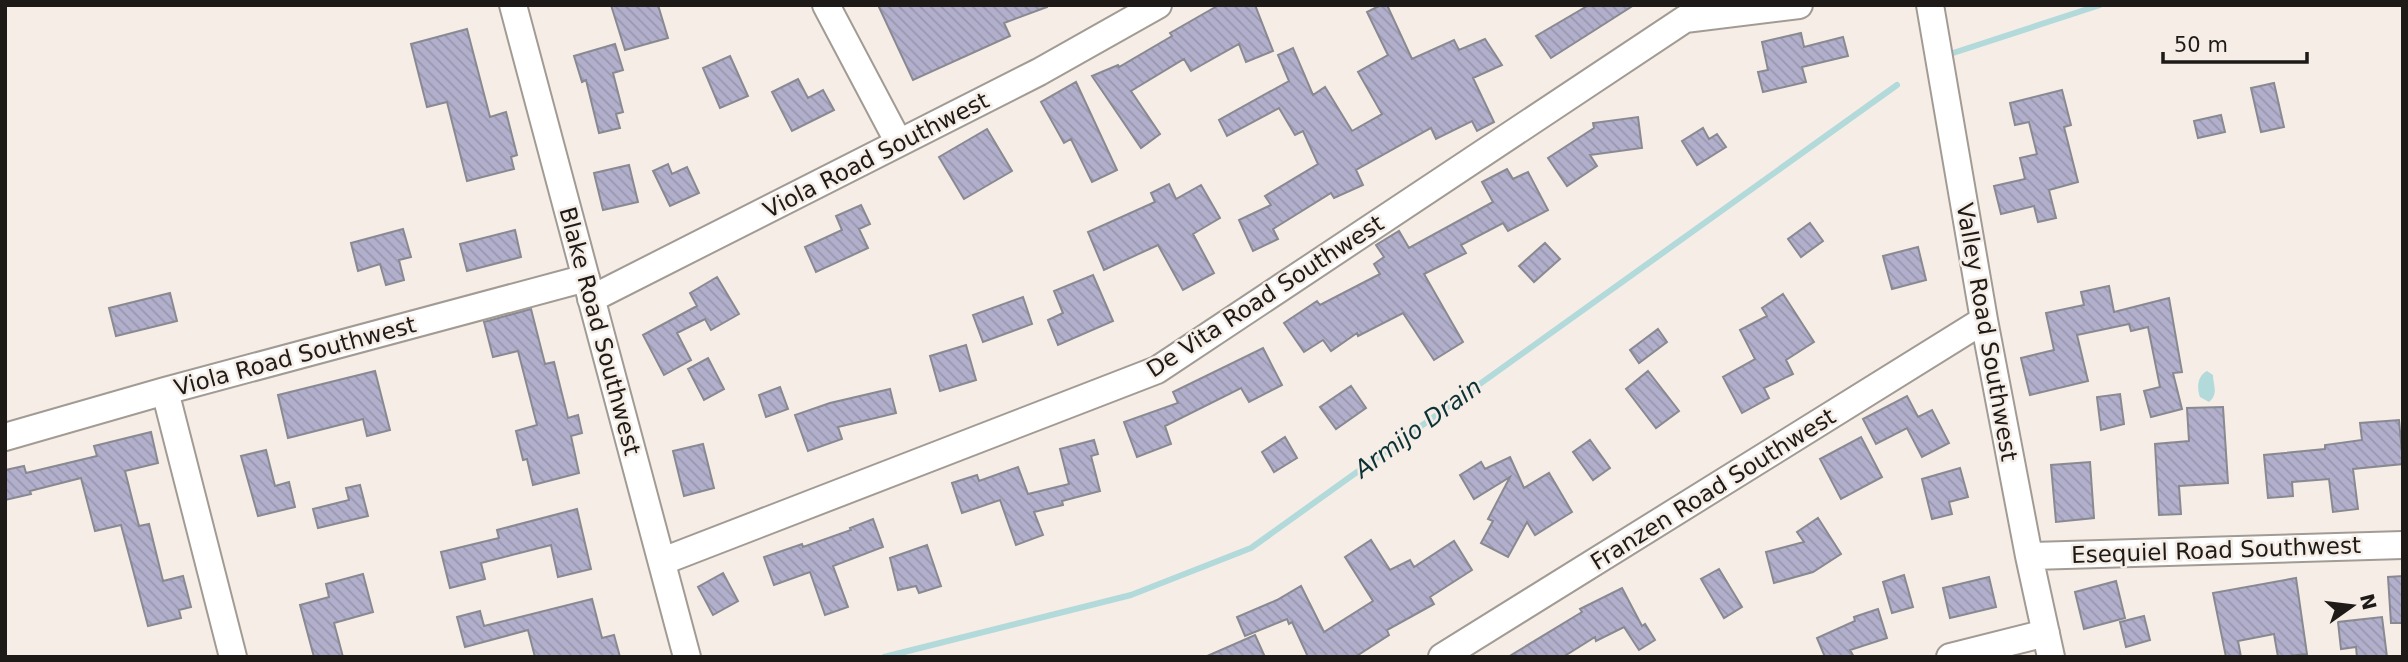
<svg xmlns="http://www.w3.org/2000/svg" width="2408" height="662" font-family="'DejaVu Sans',sans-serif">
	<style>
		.water { fill: #b2dadb }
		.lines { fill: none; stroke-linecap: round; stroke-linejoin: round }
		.stream { stroke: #b2dadb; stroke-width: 6 }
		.building { fill: url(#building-back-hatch); stroke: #898991; stroke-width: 2 }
		.minor-casing { stroke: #a29b94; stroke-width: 30 }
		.minor { stroke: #fff; stroke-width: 26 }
		.labels { text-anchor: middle; stroke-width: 5; stroke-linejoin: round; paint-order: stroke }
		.street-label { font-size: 23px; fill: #1d1a17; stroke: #f5ede6 }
		.water-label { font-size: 24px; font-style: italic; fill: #0b3235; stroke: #f5ede6 }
	</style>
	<defs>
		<pattern id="building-back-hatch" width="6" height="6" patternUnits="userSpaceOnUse" patternTransform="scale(1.75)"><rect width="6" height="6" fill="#b2afcc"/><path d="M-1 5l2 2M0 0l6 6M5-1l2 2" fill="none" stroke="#9996ae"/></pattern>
	</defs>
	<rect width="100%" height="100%" fill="#f5ede6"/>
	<path class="water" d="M2207,371L2213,375C2213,385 2219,394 2209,402L2200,397C2197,388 2197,376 2207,371Z"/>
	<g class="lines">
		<path class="stream" d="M1950,54L2100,5
			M884,657L1131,595L1251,548L1897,85"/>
	</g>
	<path class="building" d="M611,5H658L668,38L625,50Z
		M878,5H1047V7L1004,23L1010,36L913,80Z
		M1219,5H1255L1273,51L1246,62L1239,44L1191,71L1184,59L1131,91L1160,134L1141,148L1092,76L1118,65L1119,67L1172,36L1170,33Z
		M1381,5H1387L1412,59L1454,40L1459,50L1485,39L1502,65L1473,78L1494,122L1477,131L1472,121L1436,139L1431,128L1356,170L1363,185L1334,198L1331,193L1273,229L1278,239L1253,251L1239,220L1271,205L1265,196L1318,164L1303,131L1295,135L1279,108L1227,136L1219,120L1289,81L1278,55L1293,48L1313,95L1325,87L1352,131L1382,114L1358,72L1388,55L1367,12Z
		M1589,5H1634L1551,58L1536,36Z
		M467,29L490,117L506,112L517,155L511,157L514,169L467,181L447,102L427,107L411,44Z
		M1801,33L1804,47L1843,37L1848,56L1802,67L1806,82L1763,92L1758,72L1768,70L1762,42Z
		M615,44L623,70L613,73L623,112L616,114L620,128L599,133L586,80L582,82L574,56Z
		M730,56L748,96L720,108L703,68Z
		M798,79L808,98L823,90L834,110L792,131L772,92Z
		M1076,82L1117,170L1092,182L1071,139L1064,143L1041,102Z
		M2274,83L2284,127L2261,132L2251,88Z
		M2062,90L2071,125L2064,127L2078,182L2049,190L2056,218L2038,222L2034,206L2001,214L1994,186L2025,179L2020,158L2037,154L2029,122L2015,125L2010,103Z
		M2221,115L2225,132L2198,138L2194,121Z
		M1638,117L1642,148L1590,155L1597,166L1567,186L1548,158L1594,128L1593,123Z
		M1703,128L1709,139L1717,134L1726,147L1697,165L1682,141Z
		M987,129L1012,171L964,199L939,157Z
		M668,164L672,174L687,167L699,193L670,206L653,171Z
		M629,165L638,202L603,210L594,173Z
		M1507,169L1513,179L1528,172L1548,210L1508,231L1503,223L1461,245L1466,253L1424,274L1463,342L1434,360L1403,313L1358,336L1357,333L1331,351L1323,340L1304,352L1284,323L1317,301L1320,305L1380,274L1374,264L1384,257L1376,245L1399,231L1409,248L1493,202L1482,182Z
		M1169,184L1176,199L1201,185L1220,218L1193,234L1214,273L1183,290L1158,245L1104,270L1088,232L1155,202L1151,193Z
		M861,205L870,224L859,229L868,248L816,272L805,247L842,230L836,216Z
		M1810,223L1823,241L1801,257L1788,239Z
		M403,229L411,257L399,260L404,280L386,285L380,264L358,271L351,243Z
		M515,230L521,257L467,271L460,244Z
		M1545,243L1560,259L1534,282L1519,266Z
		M1918,247L1926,280L1892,289L1883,256Z
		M1093,275L1113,321L1058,345L1048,320L1063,313L1054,291Z
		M717,277L739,314L711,330L705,319L677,333L691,360L664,375L643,335L697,306L690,293Z
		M2109,286L2114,312L2169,298L2182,372L2173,373L2182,409L2151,417L2144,391L2160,387L2148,327L2131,331L2129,324L2077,335L2088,381L2030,395L2021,358L2054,350L2046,313L2084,305L2081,292Z
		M170,293L177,321L116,336L109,308Z
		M1783,294L1814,342L1786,360L1793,374L1764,388L1769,398L1742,413L1723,377L1755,359L1740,330L1767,316L1762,308Z
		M1023,297L1032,324L983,342L973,315Z
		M531,309L545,364L554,362L568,418L578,415L582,433L571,436L579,473L533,485L527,459L523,460L516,431L537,425L518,351L493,357L484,322Z
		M1658,329L1667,342L1639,363L1630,350Z
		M966,345L976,380L940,391L930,356Z
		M1263,348L1282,385L1249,402L1241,388L1165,426L1171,444L1137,457L1124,422L1178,403L1173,392Z
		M708,358L724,389L704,400L688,369Z
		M375,371L390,430L367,436L363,419L288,438L278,395Z
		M1648,371L1679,411L1656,428L1626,389Z
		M1351,386L1366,408L1336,429L1320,407Z
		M780,387L788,409L766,417L759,395Z
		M890,389L896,413L838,427L842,439L808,451L795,415L830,403Z
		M2120,394L2124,424L2101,430L2097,397Z
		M1907,396L1918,417L1932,410L1949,443L1922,457L1907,428L1876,444L1863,419Z
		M2223,407L2228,483L2179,486L2181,514L2159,515L2155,444L2189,441L2187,408Z
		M2399,420L2403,464L2353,469L2358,509L2333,512L2329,479L2292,482L2293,496L2268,498L2264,455L2325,449V445L2362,440L2360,423Z
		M151,432L158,463L125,471L139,526L149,524L163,581L183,576L191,607L179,610L181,618L148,626L121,525L95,531L81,478L30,491L31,494L5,500V470L24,466L26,473L97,456L94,446Z
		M1285,437L1297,458L1274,472L1262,452Z
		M1861,437L1882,477L1841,499L1820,459Z
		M1094,440L1098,454L1091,456L1100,491L1062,501L1063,505L1034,512L1043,535L1016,545L1000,500L962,513L952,483L977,475L979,481L1018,467L1028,494L1069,484L1060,449Z
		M1590,440L1610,468L1593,480L1573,452Z
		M703,444L714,488L684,496L673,451Z
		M266,450L275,486L289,482L295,507L258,516L241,456Z
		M1510,457L1524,488L1549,473L1572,512L1535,535L1527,522L1508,557L1481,543L1493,521L1488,519L1510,477L1474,499L1460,475L1481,462L1485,469Z
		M2090,462L2094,518L2056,522L2051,465Z
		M1960,468L1968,497L1949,502L1952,514L1932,519L1922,479Z
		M360,485L368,516L318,528L313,509L349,500L346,488Z
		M577,509L591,569L558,577L551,545L481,563L485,579L450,588L441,552L499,538L497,530Z
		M1818,518L1841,554L1813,572L1774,583L1766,552L1804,542L1797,532Z
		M873,519L883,547L833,566L848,607L825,615L810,572L774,585L764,557L802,544L803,547L851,530L850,528Z
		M1371,540L1390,570L1410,560L1414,567L1454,541L1472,570L1430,597L1434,604L1387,630L1389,635L1355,657H1308L1292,622L1289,624L1287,619L1245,636L1237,617L1277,600L1301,586L1324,632L1373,601L1345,557Z
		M927,545L941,586L919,593L916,586L898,590L890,558Z
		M1719,569L1742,607L1724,618L1701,579Z
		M723,573L738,601L713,615L698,587Z
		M363,574L373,612L334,623L343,657H314L300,605L329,597L326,584Z
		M1904,575L1913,607L1892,613L1883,582Z
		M2403,576V623H2391L2388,577Z
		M1989,577L1996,607L1950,618L1943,588Z
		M2296,578L2307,654L2278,657L2274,634L2238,641L2241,657H2226L2213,593Z
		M2116,581L2125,618L2084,629L2075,592Z
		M1622,588L1642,626L1645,624L1655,640L1639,650L1624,627L1596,641L1595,637L1563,657H1508L1582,612L1580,609Z
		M592,599L602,638L614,635L620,657H535L528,630L465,647L457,617L480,611L484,626Z
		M1878,609L1887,638L1850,650L1854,657H1825L1817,638L1855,621L1854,617Z
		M2144,616L2150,640L2126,647L2120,622Z
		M2382,617L2387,657H2357L2356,647L2341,649L2338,622Z
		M1255,635L1265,657H1205Z"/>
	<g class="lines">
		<defs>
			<path id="minor" d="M513,5L687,657
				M826,5L899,143
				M1930,5L1984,320L2029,556L2051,657
				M591,299L1039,72L1158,5
				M165,391L233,657
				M5,437L165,391L586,278
				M2029,556L2403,545
				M663,561L1157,370L1685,19L1799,5
				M1442,657L1984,320
				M1950,657L2046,633"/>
		</defs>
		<use href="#minor" class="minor-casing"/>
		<use href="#minor" class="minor"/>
	</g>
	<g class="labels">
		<g class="street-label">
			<text transform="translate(876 155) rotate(-27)" y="8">Viola Road Southwest</text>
			<text transform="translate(1265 296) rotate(-33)" y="8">De Vita Road Southwest</text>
			<text transform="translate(600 331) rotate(75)" y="8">Blake Road Southwest</text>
			<text transform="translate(1987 332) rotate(80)" y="8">Valley Road Southwest</text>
			<text transform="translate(295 356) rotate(-15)" y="8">Viola Road Southwest</text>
			<text transform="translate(1713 489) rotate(-32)" y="8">Franzen Road Southwest</text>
			<text transform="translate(2216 550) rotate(-2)" y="8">Esequiel Road Southwest</text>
		</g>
		<g class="water-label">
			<text transform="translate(1418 428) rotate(-36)" y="8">Armijo Drain</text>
		</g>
	</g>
	<rect width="2408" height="662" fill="none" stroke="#1d1a17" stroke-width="14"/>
	<g transform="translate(2352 606) rotate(76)" stroke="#f5ede6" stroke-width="5" paint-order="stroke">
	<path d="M0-5L12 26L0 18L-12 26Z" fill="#1d1a17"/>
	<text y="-10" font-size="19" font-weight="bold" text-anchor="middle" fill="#1d1a17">N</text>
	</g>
	<path d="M2163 52v10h144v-10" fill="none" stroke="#1d1a17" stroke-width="3.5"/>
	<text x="2174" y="52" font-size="21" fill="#1d1a17" stroke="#f5ede6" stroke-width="5" paint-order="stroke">50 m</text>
</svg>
